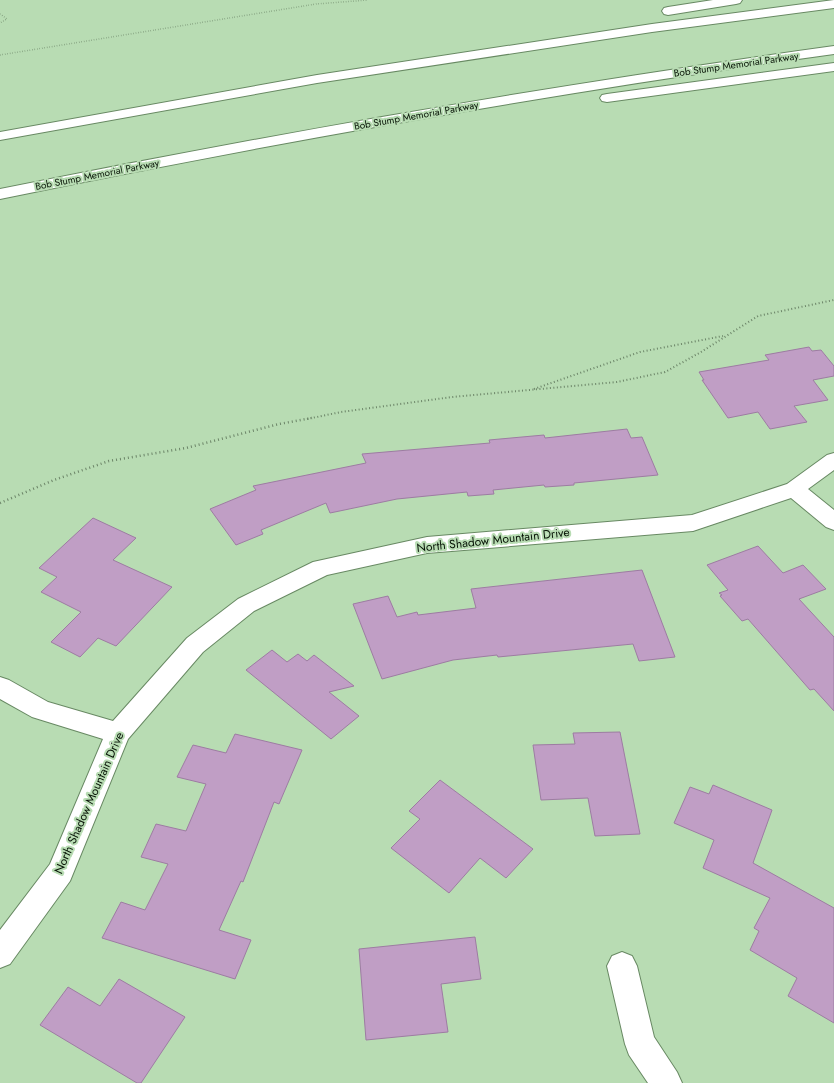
<svg xmlns="http://www.w3.org/2000/svg" width="834" height="1083" font-family="Jost,sans-serif">
	<style>
		.building { fill: #c09ec5; stroke: #9d7ca2 }
		.lines { fill: none; stroke-linecap: round; stroke-linejoin: round }
		.street-casing { stroke: #688963; stroke-width: 2 }
		.highway-casing { stroke: #688963; stroke-width: 2 }
		.path-far2 { stroke: #6c8568; stroke-width: 1.5; stroke-dasharray: 0.5 2; stroke-linecap: butt }
		.path-far1 { stroke: #6c8568; stroke-width: 2; stroke-dasharray: 1 2.5; stroke-linecap: butt }
		.path { stroke: #6c8568; stroke-width: 2.5; stroke-dasharray: 1 3; stroke-linecap: butt }
		.street { fill: #fff; fill-rule: evenodd }
		.highway { fill: #fff; fill-rule: evenodd }
		.labels { text-anchor: middle; stroke-width: 4; stroke-linejoin: round; paint-order: stroke }
		.far-street-label { font-size: 10px; fill: #061205; stroke: #b8dcb3 }
		.street-label { font-size: 12px; fill: #061205; stroke: #b8dcb3 }
	</style>
	<rect width="100%" height="100%" fill="#b8dcb3"/>
	<path class="building" d="M809,347L812,351L821,350L834,366V376L813,380L828,400L794,406L807,422L770,429L758,412L728,418L702,380H704L699,372L769,360L765,355Z
		M627,429L631,438L642,437L658,475L574,483V485L545,487L544,485L493,490L494,494L468,496L467,492L397,499L330,513L326,503L261,530L263,534L236,545L210,509L256,490L253,486L366,463L362,454L490,443L489,440L544,435L545,438Z
		M93,518L136,538L113,560L172,587L116,646L98,638L80,657L51,642L81,612L41,592L57,577L39,568Z
		M758,546L783,573L803,565L826,589L799,599L834,637V711L814,689L810,690L748,619L742,621L720,596L722,595L719,593L728,590L707,565Z
		M642,570L675,657L639,661L633,644L498,657L497,655L453,660L382,679L353,604L388,596L397,617L417,612L418,615L476,608L471,589Z
		M272,650L287,662L298,654L307,661L314,655L354,686L329,692L359,716L331,739L246,670Z
		M620,732L640,834L595,836L588,798L541,800L533,745L575,744L573,733Z
		M235,734L302,750L279,804L274,802L243,882L241,881L219,930L251,940L235,979L102,938L121,902L145,910L168,864L141,857L156,824L186,831L206,784L177,777L193,745L226,753Z
		M440,780L533,849L506,878L480,858L449,893L391,848L420,819L409,811Z
		M713,785L772,810L753,863L834,908V1023L788,996L797,978L750,950L759,931L754,928L770,898L703,868L714,840L674,823L690,787L709,794Z
		M475,937L481,979L441,984L448,1032L366,1040L359,949Z
		M119,979L185,1017L141,1083H137L40,1025L68,987L100,1006Z"/>
	<g class="lines">
		<defs>
			<path id="street" d="M834,453V470L808,489L834,510V530L826,527L791,498L693,531L427,553L327,575L254,611L203,652L128,739L70,881L10,964L0,968V930L50,864L103,739L32,717L0,699V677L9,680L48,702L113,721L187,638L238,599L313,562L427,537L692,515L787,484L827,455Z
				M622,952L632,956L637,966L654,1037L677,1072L682,1083H648L629,1055L625,1044L607,966L612,956Z"/>
			<path id="highway" d="M713,0H742L740,3L736,4L668,15L664,14L662,11L664,8L668,7Z
				M834,0V8L652,32L317,83L0,140V132L317,75L652,24Z
				M834,46V54C554,93 277,142 0,199V189C277,133 554,85 834,46Z
				M834,63V71L607,102L602,101L600,98L602,95L607,94Z"/>
		</defs>
		<use href="#street" class="street-casing"/>
		<use href="#highway" class="highway-casing"/>
		<path class="path-far2" d="M0,14L7,19L0,23
			M0,55L316,4L368,0"/>
		<path class="path-far1" d="M534,389L640,352L723,336
			M307,419L341,412L452,397L617,382L665,372L701,352L758,316L834,300"/>
		<path class="path" d="M0,503L54,480L109,461L186,448L279,424L312,418"/>
		<use href="#street" class="street"/>
		<use href="#highway" class="highway"/>
	</g>
	<g class="labels">
		<g class="far-street-label">
			<text transform="translate(736 64) rotate(-8)" y="4">Bob Stump Memorial Parkway</text>
			<text transform="translate(416 115) rotate(-10)" y="4">Bob Stump Memorial Parkway</text>
			<text transform="translate(97 174) rotate(-11)" y="4">Bob Stump Memorial Parkway</text>
		</g>
		<g class="street-label">
			<text transform="translate(493 540) rotate(-6)" y="4">North Shadow Mountain Drive</text>
			<text transform="translate(89 803) rotate(-66)" y="4">North Shadow Mountain Drive</text>
		</g>
	</g>
</svg>
